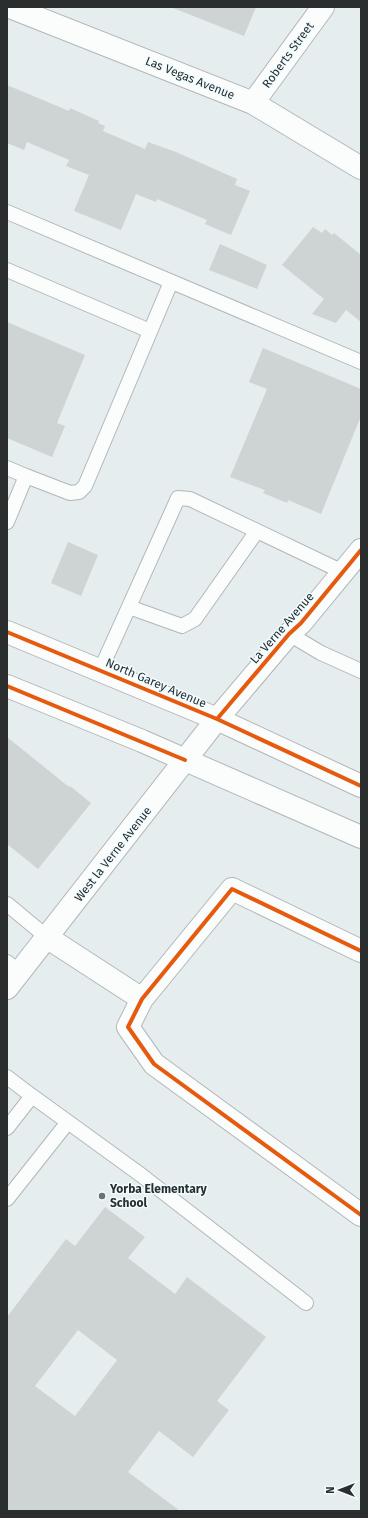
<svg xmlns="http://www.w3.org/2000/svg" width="368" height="1518" font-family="'Fira Sans',sans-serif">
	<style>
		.building { fill: #ced4d4; fill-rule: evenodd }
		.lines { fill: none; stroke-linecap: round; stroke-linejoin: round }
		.service-casing { stroke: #b2b7b8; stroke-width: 16 }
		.minor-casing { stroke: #b2b7b8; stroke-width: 24 }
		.secondary-casing { stroke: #b2b7b8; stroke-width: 24 }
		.primary-casing { stroke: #b2b7b8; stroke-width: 24 }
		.service { stroke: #fbfcfc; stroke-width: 14 }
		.minor { stroke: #fbfcfc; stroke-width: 22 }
		.secondary { stroke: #fbfcfc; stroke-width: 22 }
		.primary { stroke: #fbfcfc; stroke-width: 22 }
		.cycleway-casing { stroke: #f0fcff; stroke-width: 6 }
		.cycleway { stroke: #e8590c; stroke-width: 4 }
		.poi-dot { fill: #6c7172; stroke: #f0fcff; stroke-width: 1.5 }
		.labels { text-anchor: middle; stroke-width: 3; stroke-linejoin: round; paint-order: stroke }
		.street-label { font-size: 12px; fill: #2a2e2f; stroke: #f0fcff }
		.poi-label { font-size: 12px; font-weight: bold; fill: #2a2e2f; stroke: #f0fcff; text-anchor: start }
	</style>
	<rect width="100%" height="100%" fill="#e6edee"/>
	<path class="building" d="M174,7H256L244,36L173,8Z
		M7,85L69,111L70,108L99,121L98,123L105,126L103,131L145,149L148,142L176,152L237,179L235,185L250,191L231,235L205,224L207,220L157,199L156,202L136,194L121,230L74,211L89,175L66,166L69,160L27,142L24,150L7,143Z
		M313,227L322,233L325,229L332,235L334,233L361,255V322L346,310L336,323L312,314L324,299L282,265Z
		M220,244L267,265L257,289L209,270Z
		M7,322L85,355L57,423L65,426L52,457L7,438Z
		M263,348L361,389V416L321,514L288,500L287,503L263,493L265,490L230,477L267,389L249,382Z
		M68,542L98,555L81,596L51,583Z
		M7,737L69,787L70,786L91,803L38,869L7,844Z
		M105,1207L145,1237L128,1258L175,1294L187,1277L266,1337L217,1401L229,1410L193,1457L159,1431L128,1472L180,1511H7V1317L66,1239L75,1246ZM78,1330L117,1360L75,1416L35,1386Z"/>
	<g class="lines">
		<defs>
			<path id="service" d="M7,212L361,362
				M7,270L150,331
				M7,468L26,476
				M7,522L26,476L70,493L79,492L85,486L171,282
				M129,607L182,626L195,619L257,531
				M289,634L321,653L361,671
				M100,671L178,498L190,499L343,572
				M7,904L48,938
				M7,962L20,973
				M7,1077L32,1096L7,1128
				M68,1122L141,1175L306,1303
				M7,1199L68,1122L32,1096"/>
			<path id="minor" d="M10,7L253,103L361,168
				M253,103L323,7
				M48,938L142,999
				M361,951L232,889L142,999L128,1027L154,1064L361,1215"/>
			<path id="secondary" d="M7,988L217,719L289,634L301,623L361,550"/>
			<path id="primary" d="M7,632L217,719L361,786
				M7,686L142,741L361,837"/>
		</defs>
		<use href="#service" class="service-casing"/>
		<use href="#minor" class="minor-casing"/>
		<use href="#secondary" class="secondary-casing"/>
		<use href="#primary" class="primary-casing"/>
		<use href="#service" class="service"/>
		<use href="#minor" class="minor"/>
		<use href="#secondary" class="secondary"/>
		<use href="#primary" class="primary"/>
		<defs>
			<path id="cycleway" d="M7,632L217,719L361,786
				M7,686L185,760
				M217,719L289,634L301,623L361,550
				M361,951L232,889L142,999L128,1027L154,1064L361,1215"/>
		</defs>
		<use href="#cycleway" class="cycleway-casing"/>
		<use href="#cycleway" class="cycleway"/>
	</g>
	<circle class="poi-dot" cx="102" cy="1196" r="4"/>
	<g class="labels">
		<g class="street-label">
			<text transform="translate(288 55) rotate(-54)" y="4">Roberts Street</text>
			<text transform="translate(190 78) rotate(22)" y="4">Las Vegas Avenue</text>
			<text transform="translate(282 628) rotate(-49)" y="4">La Verne Avenue</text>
			<text transform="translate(156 683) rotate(23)" y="4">North Garey Avenue</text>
			<text transform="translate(113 854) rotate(-52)" y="4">West la Verne Avenue</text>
		</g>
		<g class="poi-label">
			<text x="110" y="1193">Yorba Elementary<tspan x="110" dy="14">School</tspan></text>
		</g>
	</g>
	<rect width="368" height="1518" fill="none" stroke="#2a2e2f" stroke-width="16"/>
	<g transform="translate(340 1490) rotate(270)" stroke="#f0fcff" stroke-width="3" paint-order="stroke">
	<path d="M0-3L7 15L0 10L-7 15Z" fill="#2a2e2f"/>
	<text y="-6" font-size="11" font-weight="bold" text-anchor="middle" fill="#2a2e2f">N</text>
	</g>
</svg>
